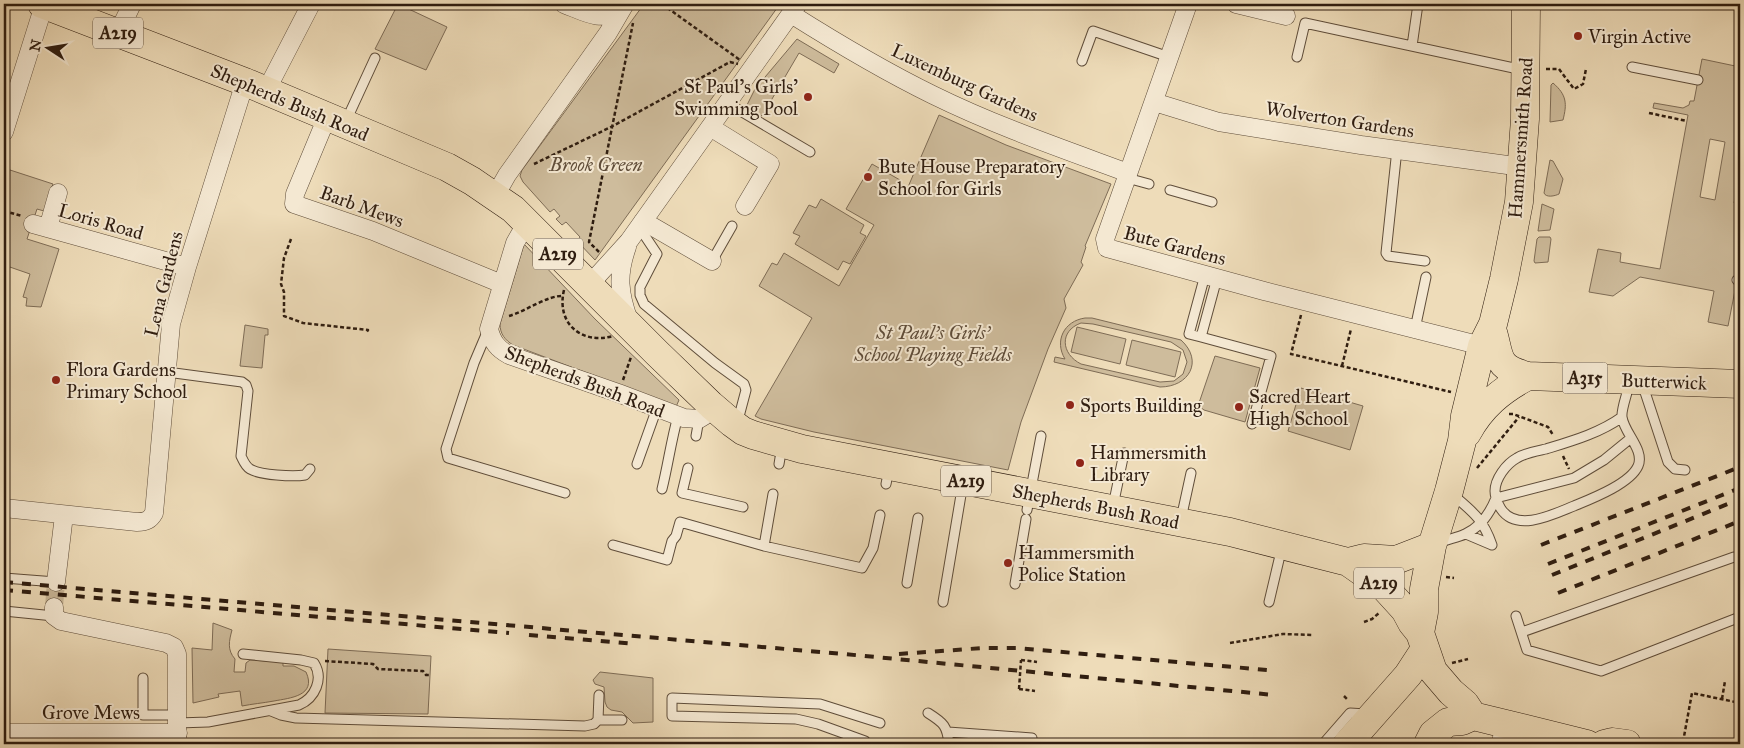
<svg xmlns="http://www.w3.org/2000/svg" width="1744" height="748" font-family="'IM FELL Great Primer',serif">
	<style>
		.green { fill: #cebc9c; stroke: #7e6c56; fill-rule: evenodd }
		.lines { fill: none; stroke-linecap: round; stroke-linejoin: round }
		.minor-tunnel { stroke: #c8b697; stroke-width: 18; stroke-dasharray: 18 9; stroke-linecap: butt }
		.service-casing { stroke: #5f4d3a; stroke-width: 11 }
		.minor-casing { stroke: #5f4d3a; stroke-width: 19 }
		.primary-casing { stroke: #2f1d10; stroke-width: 29 }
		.path { stroke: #2f1d10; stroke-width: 2.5; stroke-dasharray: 4 2.5; stroke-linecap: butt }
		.service { stroke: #f4e8d2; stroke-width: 9 }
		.minor { stroke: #f4e8d2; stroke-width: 18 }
		.primary { stroke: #eedcb9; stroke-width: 28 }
		.rail { stroke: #2f1d10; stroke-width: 4; stroke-dasharray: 9 9; stroke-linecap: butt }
		.path-bridge { stroke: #2f1d10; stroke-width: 2.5; stroke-dasharray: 4 2.5; stroke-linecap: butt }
		.poi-dot { fill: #8f2418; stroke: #f4e8d2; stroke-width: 2 }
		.labels { text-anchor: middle; stroke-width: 4; stroke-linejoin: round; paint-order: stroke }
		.shield { fill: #f4e8d2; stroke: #6a5a4a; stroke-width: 1 }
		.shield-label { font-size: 18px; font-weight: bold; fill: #2f1d10 }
		.poi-label { font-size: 19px; fill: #2f1d10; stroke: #f4e8d2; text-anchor: start }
		.street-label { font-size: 19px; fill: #2f1d10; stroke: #f4e8d2 }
		.park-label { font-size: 19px; font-style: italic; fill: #5f4d3a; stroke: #f4e8d2 }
	</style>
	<rect width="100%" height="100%" fill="#eedcb9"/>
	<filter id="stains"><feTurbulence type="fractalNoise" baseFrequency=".004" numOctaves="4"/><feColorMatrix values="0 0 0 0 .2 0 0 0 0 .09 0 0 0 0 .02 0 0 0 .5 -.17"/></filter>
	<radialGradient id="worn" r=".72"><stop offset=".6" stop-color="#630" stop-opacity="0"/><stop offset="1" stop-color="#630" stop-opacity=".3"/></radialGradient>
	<path class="green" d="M398,4L447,27L426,70L375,49Z
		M644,4H780L595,260L577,241L580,237L566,222L562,225L556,219L560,216L554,209L550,212L523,182L520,176L522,170Z
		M797,39L839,64L834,73L799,53L762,116L746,107L755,89Z
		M1702,59L1740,67V171L1734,203L1740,204V247L1737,280L1728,326L1708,322L1714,291L1640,277L1613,296L1589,292L1598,249L1621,253L1620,262L1660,269L1688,115L1653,108L1654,103L1683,108L1689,105L1690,101H1694ZM1710,139L1725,142L1715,200L1700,197Z
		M1553,83C1567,95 1567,104 1563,120L1550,122L1551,85Z
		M939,115L1006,145L1111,184L1085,246L1086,247L1081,262L1083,265L1064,299L1066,308L1048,349L1021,422L1008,470L814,432L761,419L755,416L812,318L759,286L772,263L777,265L784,253L839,286L874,225L846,209L872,164L900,180L898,183L908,187Z
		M1550,160L1553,161L1563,179L1559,194C1555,196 1546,198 1544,193Z
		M7,169L53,184L44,211L37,209L27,239L59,249L41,307L26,306L27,298L23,297L30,274L4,265V178Z
		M821,199L864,225L860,233L866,236L850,264L843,261L838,270L795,244L800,236L793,233L809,205L816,208Z
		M1542,204L1554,209L1550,230L1538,231Z
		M1539,237H1550L1551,239L1548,262L1535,263L1534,261L1537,239Z
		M524,244L595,319L679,400L675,409L616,384L513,345C505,340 500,334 500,324Z
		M1085,318H1092L1181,340C1204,361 1189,387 1160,387L1054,362L1055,357L1065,359C1054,341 1064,321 1085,318ZM1081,323L1093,324L1171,342L1183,350L1187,362L1183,374L1174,381L1160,382L1081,364C1061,354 1059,331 1081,323Z
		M245,325L268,329V335H265L262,368L240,366Z
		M1077,327L1126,339L1120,364L1071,352Z
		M1132,340L1181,352L1175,377L1126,365Z
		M1215,356L1260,368L1245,422L1204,410L1200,407L1199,403Z
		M1301,388L1363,406L1350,450L1288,431Z
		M213,623L232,630C229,641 227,650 235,659L234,672H245L246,663L250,660L283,662V666H294L306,672C317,696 290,698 274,701C263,703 252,704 242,706L240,691L218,694L219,697L193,703L192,648L212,650Z
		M328,649L431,656L428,714L325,713Z
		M600,672L653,678V722L633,723L622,712L611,710L607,707L605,702L604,687L595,684L593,680Z"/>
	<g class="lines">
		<path class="minor-tunnel" d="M54,607L56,582"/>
		<defs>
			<path id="service" d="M1412,46L1418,4
				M1297,57L1305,23L1523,70
				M1082,61L1093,31L1169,57
				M1632,67L1698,80
				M727,103L810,152
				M346,121L375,58
				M1397,149L1386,253L1388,256L1425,261
				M1127,178L1149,184
				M1170,190L1212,202
				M639,227L657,254L640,287V295L644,304L715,363L744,384L746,390L737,424
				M712,261L732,226
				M1205,275L1189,334L1201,337L1217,278
				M1737,280L1740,281
				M1415,329L1426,277
				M488,330L474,363L446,449L448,458L565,493
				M1201,337L1271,356L1252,424
				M167,372L242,382L246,385L248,391L241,456C243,460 245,466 250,469C260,475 293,477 305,475L310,469
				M1642,383L1668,462L1675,469L1685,470
				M1622,417C1600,433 1572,441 1546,449C1537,451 1525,453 1517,458C1506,464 1495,479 1495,491C1495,497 1498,504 1501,509C1517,533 1554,514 1574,506C1591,499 1630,484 1638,466C1645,450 1624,433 1622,417C1621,409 1628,392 1629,384
				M696,436L699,419
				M637,464L657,408
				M779,464L782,446
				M688,468L682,493L743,507
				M886,484L889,469
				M662,489C668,465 671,441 678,416
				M1453,495C1473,512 1483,519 1492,545
				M1496,498L1574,478L1604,460L1631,438
				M1113,506L1124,453
				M1027,510L1041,436
				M1181,519L1191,473
				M1466,534L1492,545
				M1439,543C1447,539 1457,538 1465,534C1481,527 1490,513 1496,498
				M613,545L667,560L672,541L676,536L680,522L764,546L862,568L873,548L880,515
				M764,546L773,494
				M4,578L56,582
				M907,583L918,518
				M1015,584L1026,519
				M943,602L963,483
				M1269,602L1282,547
				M4,611L54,616
				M1516,616L1527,650L1601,671L1740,617
				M1522,632L1734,557H1740
				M143,678V715H178
				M271,711L281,715L296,718L585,726L594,724L598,720L599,695
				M928,713C944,723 947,726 949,744
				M598,720H622
				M178,723L208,722L299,705C315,698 324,679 314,663L301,660L243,654
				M948,732L1032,738
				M865,744V741L818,724L796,719L672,716V698L820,704L880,723
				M1323,744L1350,713L1366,714"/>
			<path id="minor" d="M564,4C585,12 599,22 621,11
				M1188,4L1105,239L1107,248L1264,291L1482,346
				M1236,4L1286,16
				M791,14C837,43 884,71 933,95C996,126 1063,149 1128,173
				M118,33L132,4
				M266,91L311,4
				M1154,102L1219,122L1361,145L1522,167
				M327,117L295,194L294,204L373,231L502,284
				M710,127L770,164L745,206
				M4,132L44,5
				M495,196L507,175L608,33L625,4
				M643,221L712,261
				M527,222L515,243L489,329C492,342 498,349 509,355L618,393L684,418L699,419L704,416L711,405
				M33,224L187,267
				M48,228L58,193
				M627,247C617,275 619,293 629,321
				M589,285L629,241L797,5
				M4,508L137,522C146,522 150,520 154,513L171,324L187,267L245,82
				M56,582L64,515
				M54,607V616L61,621L166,643L174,647L177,654V744
				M4,733H178
				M1501,744L1504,725"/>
			<path id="primary" d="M42,4L245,82L447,167L472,181L513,209L657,353L711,405L732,423L743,431L753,435L802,449L1230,532L1348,562L1385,588L1405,610L1412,623L1420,633L1433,671L1451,692L1465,704L1473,716
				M1492,329C1501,357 1494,367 1528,376L1740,384
				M1467,433C1481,407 1501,390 1528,376
				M1348,562L1364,558L1396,560L1432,546
				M1420,633L1424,612V589L1432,546L1449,491L1462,441L1465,416L1482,346L1493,324L1504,279L1519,202L1525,119L1526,4
				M1473,716L1587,744
				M1347,744L1408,675L1425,649
				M1428,744L1433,734L1448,722L1462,721L1473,716
				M1604,744L1612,742L1627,744"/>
		</defs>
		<use href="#service" class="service-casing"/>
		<use href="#minor" class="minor-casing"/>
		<use href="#primary" class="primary-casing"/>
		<path class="path" d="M662,4L740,60
			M1546,69H1559L1574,89L1583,84L1586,69
			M1649,113L1687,121
			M534,164L611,127L730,62L738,64
			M4,211L22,216
			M291,239L284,258L281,284L284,292V316L303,323L368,330L366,333
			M599,252L589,242L633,23
			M564,290C556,323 581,345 613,336
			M1301,315L1291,354L1451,392
			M509,316C526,311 548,295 563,296
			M1342,366L1351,329
			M623,380L631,357
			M1509,414H1513L1548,427L1553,435
			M1563,456L1569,469
			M1477,468L1519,417
			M1446,577L1454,578
			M1364,622L1372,619L1379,613
			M1230,643L1283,634L1313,635
			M1021,660L1037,662
			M325,661L373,664L378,669L423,671L426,675H429
			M1452,663L1468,659
			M1019,689L1035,691
			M1344,696L1347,699
			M1722,699L1725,681
			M1683,742L1692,693L1740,703
			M1740,744V742"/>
		<use href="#service" class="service"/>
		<use href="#minor" class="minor"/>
		<use href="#primary" class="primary"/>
		<path class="rail" d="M1541,545L1740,467
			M1548,564L1740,488
			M1552,575L1740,499
			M4,582L844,654L1274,695
			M4,590L509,633
			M1558,593L1740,521
			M529,635L636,644
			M899,654L983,648H1017L1267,670"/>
		<path class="path-bridge" d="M1019,689L1021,660"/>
	</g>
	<g class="poi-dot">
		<circle cx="1578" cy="36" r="5"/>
		<circle cx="808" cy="97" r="5"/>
		<circle cx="868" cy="177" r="5"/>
		<circle cx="56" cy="380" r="5"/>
		<circle cx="1070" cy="405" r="5"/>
		<circle cx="1239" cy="407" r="5"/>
		<circle cx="1080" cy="463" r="5"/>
		<circle cx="1008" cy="563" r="5"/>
	</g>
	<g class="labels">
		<g class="shield">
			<rect x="93" y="17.5" width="50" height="31" rx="4"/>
			<rect x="533" y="238.5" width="50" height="31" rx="4"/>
			<rect x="1562.5" y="362.5" width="45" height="31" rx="4"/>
			<rect x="941" y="465.5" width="50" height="31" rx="4"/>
			<rect x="1354" y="567.5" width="50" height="31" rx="4"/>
		</g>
		<g class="shield-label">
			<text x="118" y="39">A219</text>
			<text x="558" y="260">A219</text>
			<text x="1585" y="384">A315</text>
			<text x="966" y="487">A219</text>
			<text x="1379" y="589">A219</text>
		</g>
		<g class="poi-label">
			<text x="1588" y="43">Virgin Active</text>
			<text x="798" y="93" text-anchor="end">St Paul's Girls'<tspan x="798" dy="22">Swimming Pool</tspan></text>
			<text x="878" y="173">Bute House Preparatory<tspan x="878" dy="22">School for Girls</tspan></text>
			<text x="66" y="376">Flora Gardens<tspan x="66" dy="22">Primary School</tspan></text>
			<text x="1249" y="403">Sacred Heart<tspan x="1249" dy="22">High School</tspan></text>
			<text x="1080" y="412">Sports Building</text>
			<text x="1090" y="459">Hammersmith<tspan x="1090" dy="22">Library</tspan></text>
			<text x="1018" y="559">Hammersmith<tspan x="1018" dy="22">Police Station</tspan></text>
		</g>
		<g class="street-label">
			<text transform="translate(965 82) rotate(25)" y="7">Luxemburg Gardens</text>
			<text transform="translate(290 102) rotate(23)" y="7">Shepherds Bush Road</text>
			<text transform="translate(1340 119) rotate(9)" y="7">Wolverton Gardens</text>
			<text transform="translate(1520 138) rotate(-86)" y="7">Hammersmith Road</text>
			<text transform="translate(362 206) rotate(20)" y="7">Barb Mews</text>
			<text transform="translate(101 221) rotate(16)" y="7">Loris Road</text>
			<text transform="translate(1175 245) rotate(15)" y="7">Bute Gardens</text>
			<text transform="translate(163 284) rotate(-76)" y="7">Lena Gardens</text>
			<text transform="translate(585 381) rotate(21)" y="7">Shepherds Bush Road</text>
			<text transform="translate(1664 381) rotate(2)" y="7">Butterwick</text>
			<text transform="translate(1096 506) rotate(11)" y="7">Shepherds Bush Road</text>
			<text x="91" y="719">Grove Mews</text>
		</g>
		<g class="park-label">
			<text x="596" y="171">Brook Green</text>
			<text x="933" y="339">St Paul's Girls'<tspan x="933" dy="22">School Playing Fields</tspan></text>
		</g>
	</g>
	<rect width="1744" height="748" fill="none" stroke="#eedcb9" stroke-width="20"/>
	<rect x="5" y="5" width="1734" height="738" fill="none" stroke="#2f1d10" stroke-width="2.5"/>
	<rect x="10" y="10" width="1724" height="728" fill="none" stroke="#2f1d10"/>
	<g transform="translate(48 48) rotate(282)" stroke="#f4e8d2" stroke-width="4" paint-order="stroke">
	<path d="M0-4L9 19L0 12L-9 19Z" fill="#2f1d10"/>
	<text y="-8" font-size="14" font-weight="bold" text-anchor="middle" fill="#2f1d10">N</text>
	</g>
	<rect width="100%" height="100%" filter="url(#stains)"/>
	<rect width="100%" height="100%" fill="url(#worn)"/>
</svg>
